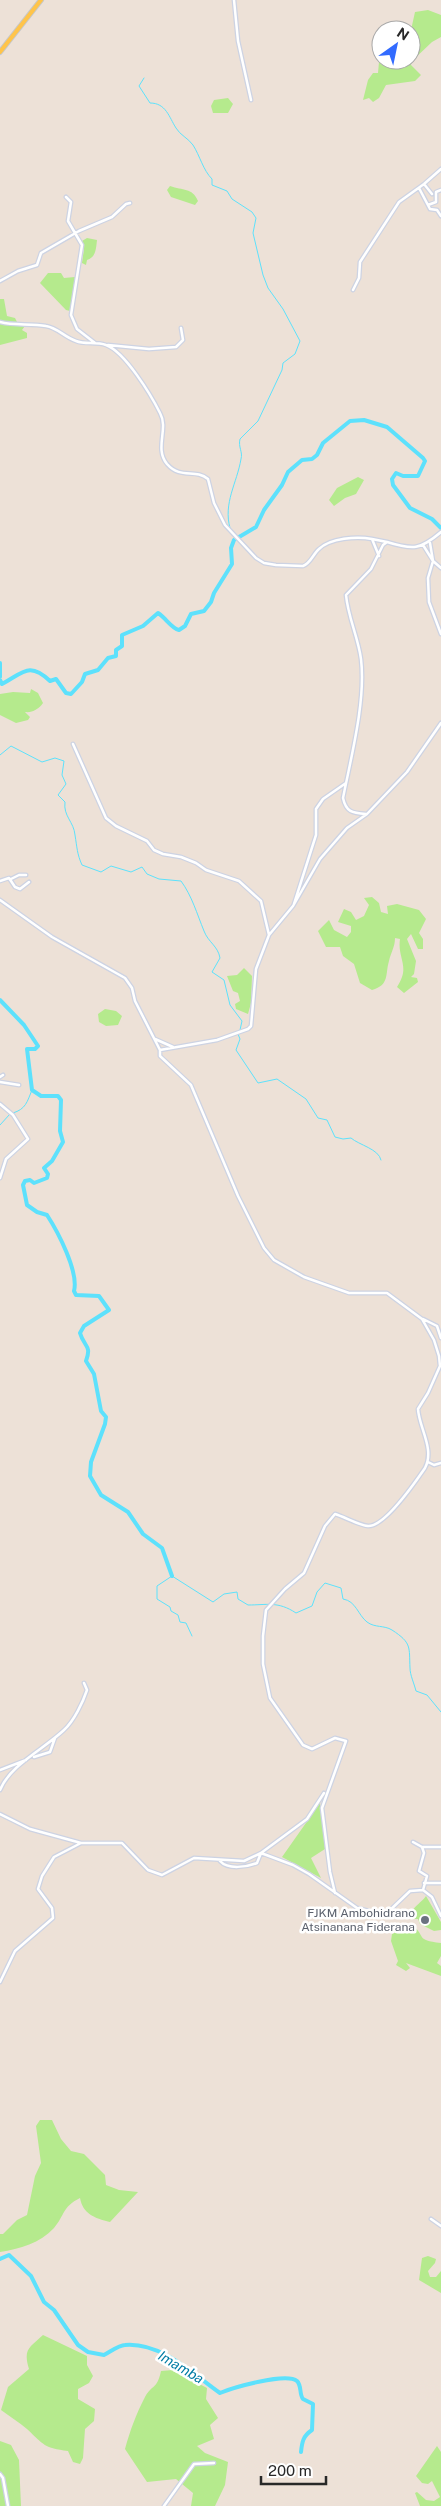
<svg xmlns="http://www.w3.org/2000/svg" width="441" height="2506" font-family="'Public Sans',sans-serif">
	<style>
		.green { fill: #b5ea8d }
		.lines { fill: none; stroke-linecap: round; stroke-linejoin: round }
		.stream { stroke: #5de1fc; stroke-width: 1 }
		.river { stroke: #5de1fc; stroke-width: 4 }
		.minor-casing { stroke: #cdd3e3; stroke-width: 5 }
		.major-casing { stroke: #c7c7c7; stroke-width: 6 }
		.minor { stroke: #fff; stroke-width: 2.5 }
		.major { stroke: #ffc44a; stroke-width: 4 }
		.worship-dot { fill: #6b7280; stroke: #fff; stroke-width: 2 }
		.labels { text-anchor: middle; stroke-width: 5; stroke-linejoin: round; paint-order: stroke }
		.worship-label { font-size: 12px; fill: #5b616d; stroke: #fff; text-anchor: end }
		.water-label { font-size: 14px; font-style: italic; fill: #007ba4; stroke: #fff }
	</style>
	<rect width="100%" height="100%" fill="#ede1d7"/>
	<path class="green" d="M428,10L441,15V37L432,42L412,61L411,65L421,75L415,81L386,85L379,98L373,102L369,98L363,100L368,80L373,73H378L379,62L411,60V30L415,12Z
		M228,98L233,104L228,113H213L211,106L214,100Z
		M170,186C183,191 192,187 198,201L195,205L171,197L167,190Z
		M87,238L97,240C96,249 96,257 87,260L86,265L82,263L84,249L82,241Z
		M48,273H61L64,278L75,277L70,311L66,310L40,283Z
		M0,299H4L7,316L15,318L17,322L25,326L22,330L27,333V338L0,345Z
		M358,477L364,480L356,494L345,498L334,506L329,500L337,488Z
		M31,689L38,693L43,703C39,709 32,713 25,712L30,717L28,720L16,723L0,715V694L13,692L30,693Z
		M372,897L379,903L381,912L388,914L387,906L397,904L419,910L426,919L419,933L423,939V949H418L411,934L407,939L416,961L414,974L411,977L417,978L418,982L404,993L397,987C411,966 397,959 400,939L395,938C395,947 391,952 389,961C385,974 390,985 372,990L360,983L354,964L343,956L340,947H326L318,931L329,920L334,930L347,937L351,932V926L338,922L344,909L351,912L356,920L364,916L369,905L364,898Z
		M244,968L252,976L251,1003L248,1014L236,1009L235,1004L240,1001L238,993L233,991L227,976L237,975Z
		M105,1009L116,1011L122,1016L118,1025L106,1026L99,1022L98,1014Z
		M320,1803L325,1849L311,1858L321,1878L282,1857Z
		M426,1896L441,1922V1930L434,1931L420,1924L418,1919H413L411,1913C415,1905 421,1903 426,1896Z
		M410,1923C428,1937 414,1940 441,1943V1956L437,1963L441,1966V1976L406,1963L410,1968L406,1971L396,1965L398,1961L391,1941L392,1934Z
		M40,2120H52L61,2139L71,2151L84,2154L105,2175L106,2185L119,2190L138,2192L110,2222C94,2218 83,2214 80,2198C62,2207 65,2215 54,2228C40,2243 20,2249 0,2252V2234H3L17,2220L27,2215L35,2176L41,2163L36,2126Z
		M428,2256L436,2259L435,2263L428,2271L430,2277H436L441,2271V2293L419,2280L422,2258Z
		M43,2335L87,2356V2365L93,2376L89,2383L78,2389V2399L95,2409L94,2421L85,2429L83,2458L80,2464L73,2462L68,2451C44,2448 44,2445 27,2429C19,2422 9,2416 1,2410L8,2387L29,2369C23,2349 29,2348 43,2335Z
		M173,2370L207,2388L206,2399L218,2418L210,2425L214,2439L197,2446L205,2453L228,2462L225,2485L215,2506H191L193,2493L176,2479L147,2482L125,2449C130,2431 136,2414 145,2397C152,2384 157,2390 161,2371Z
		M0,2441L11,2445L19,2460L21,2506H0Z
		M437,2446L441,2452V2506H420L415,2493L417,2492L426,2500L434,2501L440,2497L432,2481L428,2484L422,2483L416,2476Z"/>
	<g class="lines">
		<path class="stream" d="M144,78L139,86L150,103C166,103 169,117 176,128C180,135 188,138 193,145C200,156 203,170 212,179V185L227,191L232,199L252,212L256,218L253,233L263,275L268,288L283,309L300,341L295,354L283,363L282,370L258,421L240,439C238,447 243,452 241,459C237,483 223,503 230,528
			M234,533L237,536
			M0,755L11,746L42,762L55,758L64,761L62,775L66,784L58,795L65,802C63,816 74,822 75,835C77,847 77,854 82,865L101,872L111,866L131,872L142,867L147,874L159,879L181,881C192,896 197,914 204,931C208,942 218,946 220,958L212,972L224,980L230,1005L242,1021L240,1030
			M238,1034L240,1039L236,1050L258,1083L277,1079L306,1099L318,1118L327,1120L335,1137L343,1139L351,1138C359,1145 379,1149 381,1160
			M13,1113C26,1109 27,1102 32,1090
			M0,1125L10,1114
			M192,1636L186,1623L180,1622L178,1615L171,1611L170,1607L157,1599V1586L172,1576L213,1602L224,1594L237,1592L238,1599L248,1605C267,1605 278,1601 296,1613L312,1606L317,1592L325,1583L341,1588L343,1599C356,1601 358,1615 367,1622C375,1628 384,1625 392,1630C412,1643 409,1647 410,1668C410,1675 414,1683 416,1691L427,1695L441,1712"/>
		<path class="river" d="M0,663V677
			M0,680L2,684C23,673 29,661 50,681L56,679L66,693L71,694L82,682L85,674L98,670L108,658L116,656V650L122,646V635L143,626L158,613C166,618 171,628 179,630L185,626L191,614L204,611L211,602L214,593L232,564L231,548L234,540L256,527L264,510L282,485L288,472L302,460L312,459L317,455L323,443L350,421L364,420L387,427L423,458L425,461L418,476H403L396,473L392,479L393,485L410,508L432,519L441,528
			M0,1000L24,1025L38,1046L35,1049H27L32,1090L41,1096H58L61,1100L60,1131L63,1142L52,1161L44,1168L48,1174L47,1178L34,1183L30,1180L25,1181L23,1185L27,1205L37,1212L47,1215C58,1232 79,1272 74,1291L76,1295L99,1296L109,1310L84,1326L80,1333C84,1347 92,1345 86,1361L94,1374L101,1411L106,1417L105,1424L91,1462L90,1476L101,1495L128,1512L143,1534L162,1548L172,1576
			M0,2259L9,2255L31,2276L44,2302L54,2310L78,2345L88,2352L104,2355C110,2352 119,2345 125,2345C161,2342 193,2374 220,2393C232,2388 286,2372 297,2381C302,2386 299,2394 303,2399L313,2404L312,2430C303,2436 302,2442 301,2452"/>
		<defs>
			<path id="minor" d="M234,0L238,41L251,100
				M424,184L432,194
				M419,188L430,209L437,210L441,216
				M66,197L71,202L68,221L82,245L71,315L77,329L95,343
				M428,205L436,202V192L441,190
				M0,281L18,271L37,265L41,253L79,231L112,217L126,204L130,203
				M353,290L359,278L360,262L399,202L424,184L441,169
				M0,322C14,326 31,323 46,326C58,328 64,337 76,341C85,345 96,341 106,345C125,352 151,395 160,413C169,429 154,448 167,464C181,480 195,468 208,479L214,503L225,525L256,558L264,563L276,565L303,566C311,563 313,554 319,549C330,538 357,536 372,539L379,556
				M108,345L149,349L176,347L183,340L181,328
				M372,539L387,542
				M430,543L433,561L428,578L429,602L441,634
				M423,545L433,561L441,568
				M73,744L106,818L116,826L147,841L154,850L163,854L181,857L196,863L206,870L239,881L261,901L269,935
				M366,814C352,813 346,812 343,798C351,757 366,701 361,659C358,637 348,617 346,595L371,569L383,545L387,542C413,550 420,550 441,532
				M11,879L19,875H26
				M0,881L9,878L15,887L20,889L29,882
				M0,900L52,937L125,978L132,988L135,1001L160,1050V1056L191,1085L238,1196L264,1248L274,1260L304,1277L349,1293H387L422,1319L434,1340L439,1356L440,1366L428,1393L418,1409C419,1428 435,1449 425,1468C416,1481 385,1527 368,1526C358,1525 345,1517 335,1514L325,1526L304,1573L285,1589L266,1610L263,1636V1664L270,1698L303,1745L312,1749L335,1738L346,1741L322,1808L330,1872L335,1893
				M294,904L316,835V809L323,799L346,783
				M155,1039L173,1047
				M160,1050L217,1040L248,1029L251,1026L256,969L269,935L293,906L320,859L347,828L367,814L407,772L441,723
				M0,1077L3,1075
				M0,1082L19,1085
				M0,1104L13,1115L28,1139L6,1159L0,1178
				M423,1319L437,1326L441,1338
				M428,1462L434,1465L441,1463
				M34,1757L50,1752L55,1738
				M0,1770L26,1760
				M0,1790C10,1765 44,1749 64,1730C74,1721 83,1702 87,1690L84,1683
				M0,1814L30,1829L81,1843H122L148,1870L162,1875L194,1858L244,1861L261,1853L293,1865L309,1874L357,1908L385,1915L410,1891L423,1890L432,1897L441,1916
				M413,1842L422,1847L424,1853L419,1871L427,1876L423,1890
				M423,1847H441
				M220,1861C228,1870 247,1867 257,1863L261,1853L307,1819L324,1793
				M424,1883H441
				M0,1982L15,1951L53,1918L52,1908L38,1889L42,1876L54,1857L81,1843
				M431,2219L441,2226
				M0,2474L3,2478L8,2506
				M164,2506L194,2464L214,2463"/>
			<path id="major" d="M0,52L41,0"/>
		</defs>
		<use href="#minor" class="minor-casing"/>
		<use href="#major" class="major-casing"/>
		<use href="#minor" class="minor"/>
		<use href="#major" class="major"/>
	</g>
	<circle class="worship-dot" cx="425" cy="1920" r="5"/>
	<g class="labels">
		<g class="worship-label">
			<text x="415" y="1917">FJKM Ambohidrano<tspan x="415" dy="14">Atsinanana Fiderana</tspan></text>
		</g>
		<g class="water-label">
			<text transform="translate(181 2367) rotate(31)" y="5">Imamba</text>
		</g>
	</g>
	<g transform="translate(396 45) rotate(33)"><circle r="24" fill="#ffffff" stroke="#a9a9a9"/>
	<path d="M0-4L9 19L0 12L-9 19Z" fill="#326bff"/>
	<text y="-8" font-size="14" font-weight="bold" text-anchor="middle" fill="#282828">N</text>
	</g>
	<path d="M261 2476v8h65v-8" fill="none" stroke="#282828" stroke-width="2.5"/>
	<text x="268" y="2476" font-size="15" fill="#282828" stroke="#ffffff" stroke-width="4" paint-order="stroke">200 m</text>
</svg>
